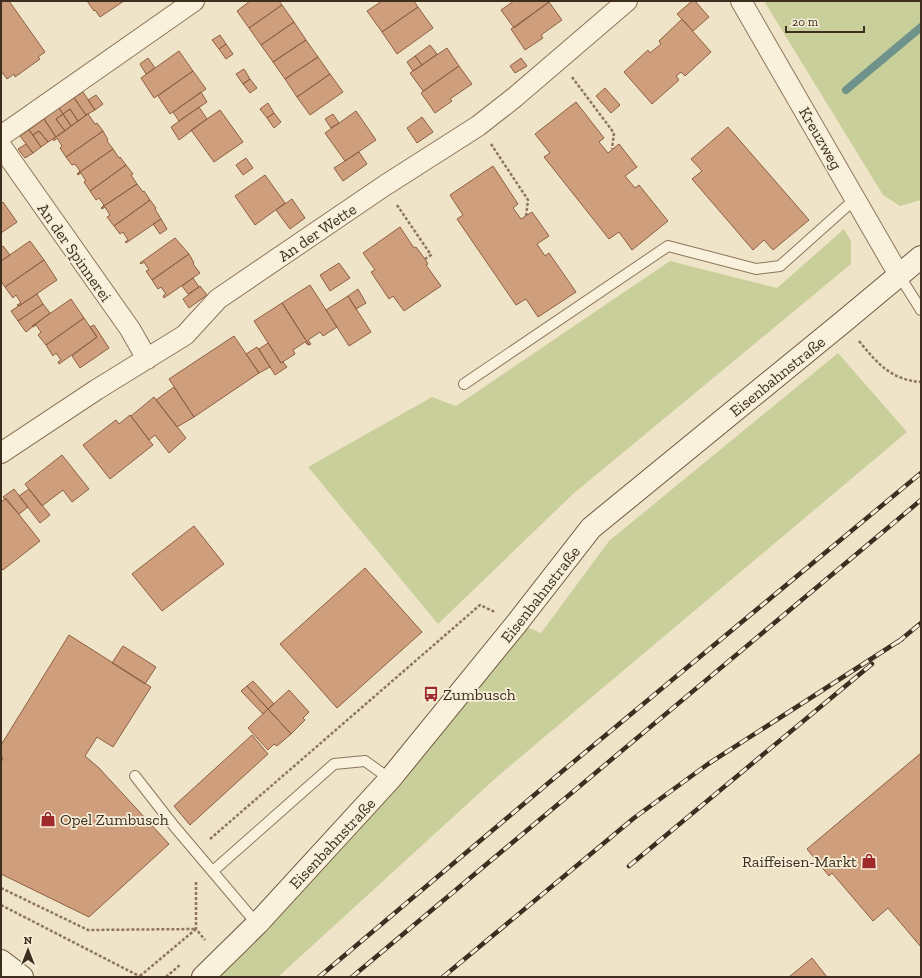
<svg xmlns="http://www.w3.org/2000/svg" width="922" height="978" font-family="'Zilla Slab',serif">
	<style>
		.green { fill: #c9cf9b }
		.lines { fill: none; stroke-linecap: round; stroke-linejoin: round }
		.stream { stroke: #6f938a; stroke-width: 8 }
		.building { fill: #cf9f7d; stroke: #8d5f41 }
		.lane-casing { stroke: #8d765c; stroke-width: 12 }
		.street-casing { stroke: #8d765c; stroke-width: 22 }
		.secondary-casing { stroke: #6f573f; stroke-width: 24 }
		.path { stroke: #8d765c; stroke-width: 2.5; stroke-dasharray: 3 2; stroke-linecap: butt }
		.lane { stroke: #faf1dc; stroke-width: 10 }
		.street { stroke: #faf1dc; stroke-width: 20 }
		.secondary { stroke: #faf1dc; stroke-width: 22 }
		.rail-casing { stroke: #3d2e20; stroke-width: 4.5 }
		.rail { stroke: #f7eed8; stroke-width: 3; stroke-dasharray: 9; stroke-linecap: butt }
		.labels { text-anchor: middle; stroke-width: 3.5; stroke-linejoin: round; paint-order: stroke }
		.street-label { font-size: 16px; fill: #3d2e20; stroke: #f7eed8 }
		.poi-label { font-size: 16px; fill: #3d2e20; stroke: #f7eed8; text-anchor: start }
	</style>
	<rect width="100%" height="100%" fill="#f0e4c8"/>
	<path class="green" d="M764,1H921V200L900,206L883,195Z
		M844,229L851,241V264L573,494L438,624L308,467L432,397L456,406L670,261L777,288Z
		M838,353L907,432L498,776L278,977H203L517,623L541,633L609,541Z"/>
	<g class="lines">
		<path class="stream" d="M846,90L921,27"/>
	</g>
	<path class="building" d="M1,1H9L45,52L38,57L40,59L15,77L14,74L7,79L1,71Z
		M87,1H124L100,17L95,10L94,11Z
		M250,1H279L282,5L249,28L237,11Z
		M382,1H414L418,7L382,32L367,11Z
		M514,1H549V2L514,28L501,10Z
		M692,1H695L709,17L693,31L677,14Z
		M549,2L562,20L541,35L543,38L525,50L511,29Z
		M282,5L294,22L261,45L249,28Z
		M418,7L433,28L397,54L382,32Z
		M682,19L711,52L685,76L681,72L676,76L679,80L652,104L624,72L648,50L650,53L661,44L659,41Z
		M294,22L306,40L273,62L261,45Z
		M220,35L226,44L219,49L212,40Z
		M306,40L318,57L285,79L273,62Z
		M226,44L233,54L226,59L219,49Z
		M430,45L437,54L422,65L415,56Z
		M447,48L459,66L423,91L410,73Z
		M179,51L193,71L154,98L141,78Z
		M415,56L422,65L413,71L407,62Z
		M318,57L330,74L297,97L285,79Z
		M148,58L155,68L146,74L140,64Z
		M521,58L527,66L515,73L510,66Z
		M459,66L472,84L450,99L452,101L435,113L421,93Z
		M244,69L250,79L243,84L236,74Z
		M193,71L206,89L170,114L158,96Z
		M330,74L343,92L310,115L297,97Z
		M250,79L257,88L250,93L243,84Z
		M605,88L620,105L611,113L596,96Z
		M83,92L95,110L86,115L74,98Z
		M201,92L207,102L179,121L173,112Z
		M96,95L103,104L95,110L88,100Z
		M74,98L86,115L78,121L70,109L63,114L59,108Z
		M576,102L604,138L599,142L608,153L619,144L637,167L625,176L635,188L639,185L668,221L632,250L619,232L609,239L544,157L550,153L535,134Z
		M268,103L274,113L267,118L260,109Z
		M199,107L207,119L179,140L171,127Z
		M59,108L63,114L56,119L65,131L56,137L44,119Z
		M70,109L78,121L71,126L63,114Z
		M220,110L243,142L214,162L191,130Z
		M356,111L376,140L345,161L325,133Z
		M274,113L281,122L274,128L267,118Z
		M63,114L71,126L65,131L56,119Z
		M88,114L95,124L97,123L103,131L66,157L60,148L62,146L57,138L54,141L53,139Z
		M333,114L339,123L331,128L325,119Z
		M422,117L433,132L417,143L407,128Z
		M44,119L56,137L48,142L39,131L33,135L29,130Z
		M728,127L809,220L773,250L764,240L753,250L692,179L702,171L691,159Z
		M29,130L41,147L33,153L20,136Z
		M39,131L48,142L41,147L33,135Z
		M103,131L108,140L107,141L113,149L77,174L80,171L75,164L72,165L66,157Z
		M26,144L33,153L25,158L18,149Z
		M113,149L119,158L120,157L126,165L90,191L84,182L86,181L81,173L78,175L77,174Z
		M359,152L367,164L343,181L334,168Z
		M246,158L253,168L243,175L236,165Z
		M126,165L133,174L131,175L137,184L101,208L104,205L99,198L96,200L90,191Z
		M493,166L518,204L513,208L521,219L532,212L549,236L537,244L545,256L549,253L576,292L538,317L526,299L516,305L457,219L463,215L450,195Z
		M265,175L285,203L255,225L235,196Z
		M137,184L143,192L144,191L150,200L114,226L107,217L110,215L105,207L102,209L101,208Z
		M292,199L305,218L290,229L276,210Z
		M150,200L156,208L155,209L161,219L126,243L125,242L128,240L123,232L120,234L114,226Z
		M3,202L17,222L1,233V204Z
		M161,219L167,229L160,234L153,224Z
		M400,227L414,248L416,247L425,259L428,264L426,265L441,286L404,311L393,296L389,299L371,272L375,270L363,253Z
		M175,238L189,254L152,280L146,271L149,270L144,262L141,264L140,263Z
		M30,241L44,260L5,287L1,281V261Z
		M3,246L10,255L1,261V247Z
		M189,254L194,263L193,264L200,273L164,298L163,296L166,294L161,287L158,289L152,280Z
		M44,260L57,280L19,306L17,305L21,303L16,295L13,298L5,287Z
		M339,263L350,278L330,291L320,275Z
		M193,278L199,287L188,294L182,286Z
		M310,285L337,327L323,336L320,332L308,340L311,344L309,345L282,303Z
		M200,286L207,295L189,308L183,299Z
		M358,289L366,303L356,309L348,296Z
		M37,294L43,304L18,321L11,311Z
		M348,296L371,332L349,346L326,310Z
		M71,299L84,318L46,345L38,335L41,332L36,325L33,327L32,326Z
		M282,303L309,345H308L305,342L293,350L295,354L281,363L254,321Z
		M43,304L50,313L26,332L18,321Z
		M84,318L97,337L59,364L58,362L61,360L56,353L53,356L46,345Z
		M94,325L109,348L80,368L72,356L97,337L90,327Z
		M234,336L259,373L194,417L169,379Z
		M268,343L281,363L283,362L287,367L275,375L259,349Z
		M257,347L270,367L259,373L246,354Z
		M174,387L194,417L177,427L156,400Z
		M154,397L186,438L169,453L155,435L149,440L131,416Z
		M130,415L153,445L110,479L83,445L116,420L119,424Z
		M62,455L89,489L72,502L63,490L42,506L25,484Z
		M14,489L28,507L19,514L3,497Z
		M29,489L50,515L40,523L19,496Z
		M6,498L40,541L3,570L1,567V502Z
		M194,526L224,564L162,611L132,574Z
		M365,568L422,632L337,708L280,644Z
		M69,635L151,687L113,747L97,737L85,756L99,768L169,844L89,917L1,874V763L3,758L1,756V745Z
		M123,646L156,667L145,684L112,663Z
		M253,681L274,704L268,709L247,686Z
		M247,686L268,709L263,714L241,691Z
		M289,690L309,712L303,718L305,720L291,734L268,709Z
		M268,709L291,734L277,746L274,744L268,750L248,728Z
		M252,735L268,754L190,825L174,806Z
		M921,753V947L888,908L873,921L832,873L829,876L807,849Z
		M812,958L827,977H789Z"/>
	<g class="lines">
		<defs>
			<path id="lane" d="M899,275L921,310
				M464,384L668,246L756,269L780,266L855,199
				M135,776L174,826L257,924
				M213,871L334,764L365,761L390,779"/>
			<path id="street" d="M741,1L899,275
				M1,136L194,1
				M1,146L130,329L147,359
				M1,453L96,390L185,335L218,299L384,186L478,126L515,97L627,1"/>
			<path id="secondary" d="M1,961L22,977
				M203,977L257,924L390,779L517,623L591,528L843,322L921,257"/>
		</defs>
		<use href="#lane" class="lane-casing"/>
		<use href="#street" class="street-casing"/>
		<use href="#secondary" class="secondary-casing"/>
		<path class="path" d="M572,77L614,133L612,149
			M491,144L528,200L526,216
			M397,205L431,255L425,259
			M859,341C877,363 891,380 921,382
			M210,839L480,605L495,612
			M196,882V929L205,940
			M1,888L88,930L196,929
			M1,905L141,977
			M140,976L196,929
			M166,977L181,964"/>
		<use href="#lane" class="lane"/>
		<use href="#street" class="street"/>
		<use href="#secondary" class="secondary"/>
		<defs>
			<path id="rail" d="M898,642L921,623
				M629,866L872,664
				M319,977L565,769L921,473
				M352,977L921,500
				M443,977L634,818L708,764L902,639"/>
		</defs>
		<use href="#rail" class="rail-casing"/>
		<use href="#rail" class="rail"/>
	</g>
	<defs>
		<symbol id="bus-bare" viewBox="-9 -9 18 18"><path d="M-5-6H5V4H4V6H2V4H-2V6H-4V4H-5ZM-3.5-4V0h7V-4ZM-3.5 1.2v1.5H-2V1.2ZM2 1.2v1.5H3.5V1.2Z" fill="#9e2a2b" stroke="#f7eed8" stroke-width="2.5" paint-order="stroke"/></symbol>
		<symbol id="shop-bare" viewBox="-9 -9 18 18"><path d="M-5-2.5h2.3a2.7 3.5 0 0 1 5.4 0H5L5.5 6h-11ZM-1.5-2.5h3a1.5 2.3 0 0 0-3 0Z" fill="#9e2a2b" stroke="#f7eed8" stroke-width="2.5" paint-order="stroke"/></symbol>
	</defs>
	<g fill-rule="evenodd">
		<use href="#bus-bare" x="420" y="683" width="22" height="22"/>
		<use href="#shop-bare" x="37" y="808" width="22" height="22"/>
		<use href="#shop-bare" x="858" y="850" width="22" height="22"/>
	</g>
	<g class="labels">
		<g class="street-label">
			<text transform="translate(821 138) rotate(60)" y="6">Kreuzweg</text>
			<text transform="translate(317 232) rotate(-34)" y="6">An der Wette</text>
			<text transform="translate(75 252) rotate(55)" y="6">An der Spinnerei</text>
			<text transform="translate(777 376) rotate(-39)" y="6">Eisenbahnstraße</text>
			<text transform="translate(540 594) rotate(-52)" y="6">Eisenbahnstraße</text>
			<text transform="translate(332 843) rotate(-47)" y="6">Eisenbahnstraße</text>
		</g>
		<g class="poi-label">
			<text x="443" y="700">Zumbusch</text>
			<text x="60" y="825">Opel Zumbusch</text>
			<text x="857" y="867" text-anchor="end">Raiffeisen-Markt</text>
		</g>
	</g>
	<rect width="922" height="978" fill="none" stroke="#3d2e20" stroke-width="4"/>
	<g transform="translate(28 950)" stroke="#f7eed8" stroke-width="3" paint-order="stroke">
	<path d="M0-3L7 15L0 10L-7 15Z" fill="#3d2e20"/>
	<text y="-6" font-size="11" font-weight="bold" text-anchor="middle" fill="#3d2e20">N</text>
	</g>
	<path d="M786 26v6h78v-6" fill="none" stroke="#3d2e20" stroke-width="2"/>
	<text x="792" y="26" font-size="12" fill="#3d2e20" stroke="#f7eed8" stroke-width="3" paint-order="stroke">20 m</text>
</svg>
